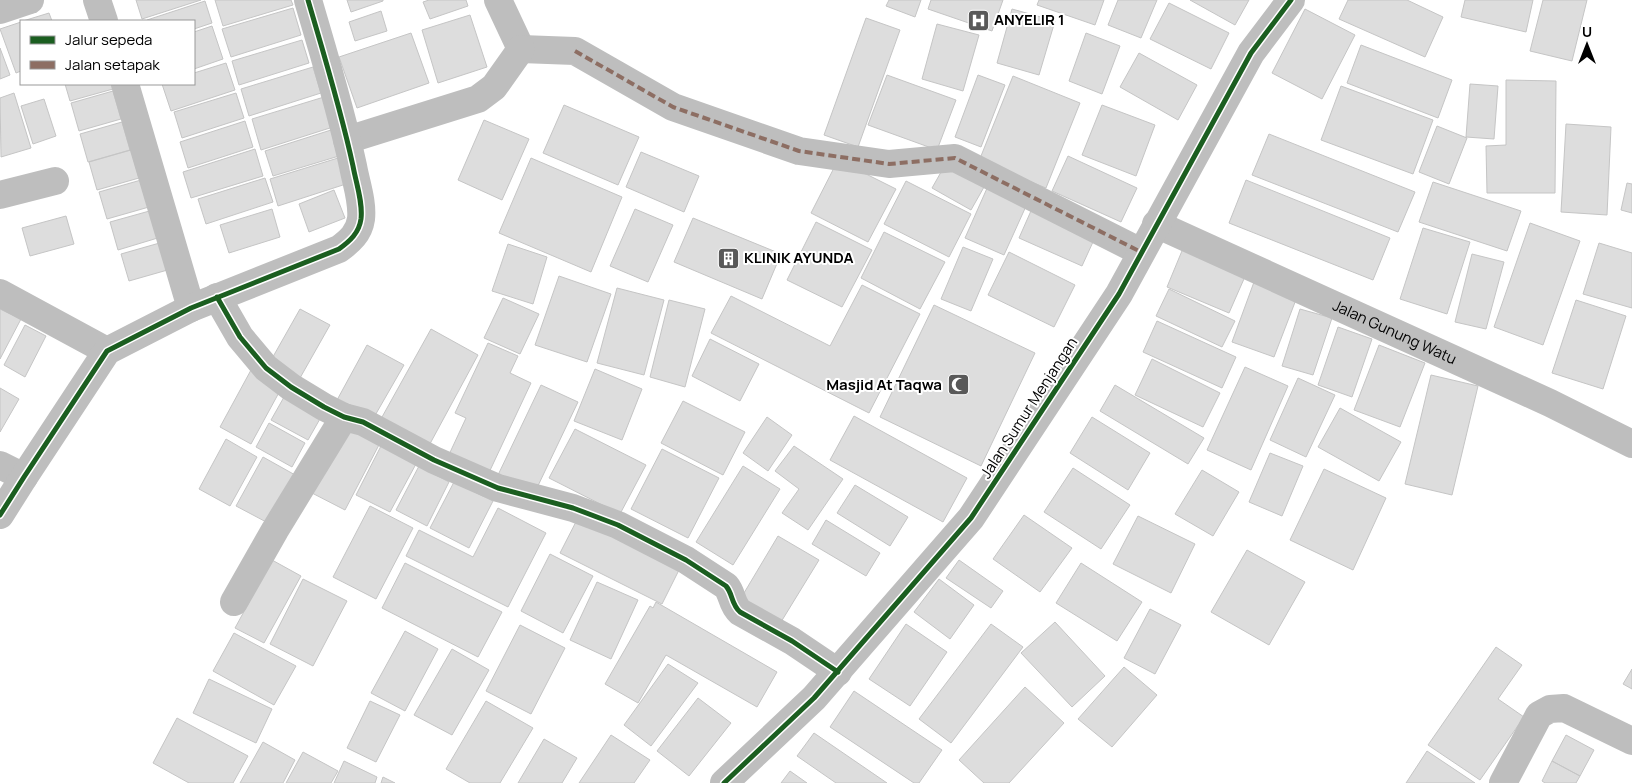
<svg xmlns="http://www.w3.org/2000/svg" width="1632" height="783" font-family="Manrope,sans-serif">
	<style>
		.building { fill: #ddd; stroke: #c5c5c5 }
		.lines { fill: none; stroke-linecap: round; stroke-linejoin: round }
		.minor { stroke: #bebebe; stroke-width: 28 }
		.quiet { stroke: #8d6e63; stroke-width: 4; stroke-dasharray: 8 4; stroke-linecap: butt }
		.cycleway-casing { stroke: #fff; stroke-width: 8 }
		.cycleway { stroke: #1b5e20; stroke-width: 5 }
		.labels { text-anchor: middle; stroke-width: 4; stroke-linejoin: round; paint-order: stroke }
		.poi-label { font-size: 15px; font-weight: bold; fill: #000; stroke: #fff; text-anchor: start }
		.street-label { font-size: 15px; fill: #000; stroke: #fff }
	</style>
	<rect width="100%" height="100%" fill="#fff"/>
	<path class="building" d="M136,0H201L142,19Z
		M215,0H291L293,5L223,26Z
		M347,0H383V1L351,12Z
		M429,0H466L468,6L430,19L423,2Z
		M889,0H921L915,17L886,6Z
		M931,0H1003L992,31L928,9Z
		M1039,0H1104L1095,25L1037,5Z
		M1118,0H1157L1141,38L1108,25Z
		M1190,0H1249L1235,25Z
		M1348,0H1407L1443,17L1425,57L1339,19Z
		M1465,0H1533L1526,32L1461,17Z
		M1543,0H1587L1572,61L1530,51Z
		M205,1L212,23L194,29V21H147V20Z
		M1169,3L1229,33L1211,69L1150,39Z
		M293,8L301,35L231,57L222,29Z
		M1012,9L1055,21L1039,75L997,63Z
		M1305,9L1355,35L1322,99L1272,73Z
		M381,11L387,31L355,41L349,22Z
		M49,13L52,21H23Z
		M470,15L487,67L438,83L422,30Z
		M866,18L900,30L858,147L824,135Z
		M21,22V71L16,73L0,29Z
		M937,24L979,35L963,91L922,79Z
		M212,26L223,59L194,69V32Z
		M411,33L429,83L357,108L339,57Z
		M1086,33L1120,46L1102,94L1069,81Z
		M302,40L309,63L239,85L232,61Z
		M1361,45L1452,80L1438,118L1347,83Z
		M0,48L10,75L0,79Z
		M1139,53L1197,85L1178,120L1120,87Z
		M226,63L235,90L171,111L162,84H194V73Z
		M313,67L321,93L249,116L241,89Z
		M887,75L956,100L937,150L868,125Z
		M978,75L1005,85L981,147L955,137Z
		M1013,76L1080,103L1046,188L979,161Z
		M1506,80L1556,81L1555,193H1487L1486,146L1506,145Z
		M65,84H111L113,89L70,101Z
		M1470,84L1498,86L1494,139L1466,137Z
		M1341,86L1433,120L1413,174L1321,140Z
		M113,91L121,119L79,131L71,103Z
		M14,93L31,148L1,157L0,98Z
		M236,93L244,118L182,138L174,112Z
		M324,97L333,127L261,150L252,119Z
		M44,99L56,136L33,144L21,106Z
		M564,105L639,137L618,185L543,153Z
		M1102,105L1155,125L1136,176L1082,155Z
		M484,120L529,139L502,200L458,180Z
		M245,121L253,147L188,168L180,142Z
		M122,122L130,150L88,162L80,134Z
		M1566,124L1611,127L1607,215L1561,212Z
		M1437,126L1467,138L1449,184L1419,172Z
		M331,130L339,156L273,176L265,151Z
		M1269,134L1415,192L1398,232L1252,175Z
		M255,149L263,176L191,198L183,172Z
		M131,150L139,178L97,190L89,162Z
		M641,152L699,176L684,212L626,187Z
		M1068,156L1137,188L1121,222L1052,191Z
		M338,158L346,184L278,206L270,179Z
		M531,158L622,197L591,272L499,233Z
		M949,158L988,180L971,210L932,188Z
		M838,160L896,189L868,242L811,213Z
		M265,178L273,202L206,224L198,199Z
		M141,180L149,207L107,219L99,192Z
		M1246,180L1390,238L1373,280L1229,223Z
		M906,181L971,214L949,257L884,224Z
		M1433,182L1521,211L1507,251L1419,222Z
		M1627,183L1632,184V213L1621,210Z
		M988,186L1027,204L1004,255L965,238Z
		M334,190L345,218L309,232L299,204Z
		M1034,204L1098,231L1082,266L1019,238Z
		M272,209L280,237L229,253L220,225Z
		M635,209L673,225L648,282L610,266Z
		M153,210L161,237L118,250L110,222Z
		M66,216L74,244L30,256L22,228Z
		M693,218L781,254L762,299L674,262Z
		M816,222L872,250L842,307L787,280Z
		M1530,223L1580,241L1543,345L1494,327Z
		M1423,228L1470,242L1447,314L1400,299Z
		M884,232L945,262L920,309L861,278Z
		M163,242L171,269L129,281L121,254Z
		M1599,243L1632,253V308L1583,294Z
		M508,244L547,257L533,304L492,291Z
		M1184,246L1247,272L1229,313L1167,287Z
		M963,247L993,259L971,311L941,299Z
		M1009,252L1075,285L1054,327L988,295Z
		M1472,254L1504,262L1486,329L1455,322Z
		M559,276L611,294L587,362L535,345Z
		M1254,282L1297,297L1274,357L1232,342Z
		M862,285L920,314L869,413L711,333L731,296L830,346Z
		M617,288L664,300L644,375L597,363Z
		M1169,289L1235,321L1222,347L1156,316Z
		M503,298L539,314L520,354L484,338Z
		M669,300L705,309L685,387L650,377Z
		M1576,300L1626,316L1603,389L1552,373Z
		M934,305L1035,353L981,466L880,417Z
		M0,309L21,319L0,359Z
		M300,309L330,325L300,378L270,362Z
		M1300,309L1332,318L1313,375L1282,366Z
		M1157,321L1236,357L1222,388L1143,352Z
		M25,325L46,336L25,377L4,365Z
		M1338,327L1372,339L1352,397L1318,385Z
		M431,329L478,355L425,453L377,426Z
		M710,339L759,364L740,401L692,376Z
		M488,343L518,356L510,373L531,383L486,479L446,461L466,418L455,413Z
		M367,345L404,365L373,419L337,400Z
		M1379,345L1425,363L1400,427L1354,410Z
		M1152,359L1220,393L1203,427L1135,395Z
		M1245,367L1288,386L1251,470L1207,450Z
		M595,369L642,389L622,440L574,421Z
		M251,370L282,387L251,444L220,427Z
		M1431,375L1478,386L1452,495L1405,484Z
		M1298,378L1335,395L1306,457L1270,440Z
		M541,385L578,402L535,492L498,475Z
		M1115,385L1204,438L1188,464L1100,411Z
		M0,388L19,399L0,432Z
		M288,390L325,410L308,440L271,420Z
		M683,401L745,432L723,475L661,443Z
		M1340,408L1401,442L1379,481L1318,447Z
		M854,416L967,478L943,522L830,460Z
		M767,417L792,435L768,471L743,453Z
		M1092,417L1150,453L1128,490L1070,453Z
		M269,423L305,443L292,467L256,447Z
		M345,425L380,443L345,510L310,492Z
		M575,429L646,465L620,514L549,478Z
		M226,439L257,457L230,506L199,489Z
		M381,446L416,464L390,512L356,495Z
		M794,446L843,479L808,530L782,513L799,489L775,471Z
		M662,449L719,478L688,538L631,509Z
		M1270,453L1303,466L1282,516L1249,502Z
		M263,457L297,476L270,524L236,506Z
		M419,466L449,482L427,526L396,510Z
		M743,466L780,489L733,565L696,542Z
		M1073,468L1130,505L1101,549L1044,512Z
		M1324,469L1386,498L1353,570L1290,540Z
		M1202,470L1239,492L1213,536L1175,514Z
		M454,482L493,501L469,548L430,528Z
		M855,485L908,517L890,546L837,513Z
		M370,506L413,528L376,599L333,577Z
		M498,508L546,533L508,607L406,556L419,530L473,557Z
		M581,512L682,564L662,604L560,553Z
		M1024,515L1072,548L1040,592L993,559Z
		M1138,516L1195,544L1171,593L1113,564Z
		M826,520L880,553L866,576L812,544Z
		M778,536L819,560L781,622L741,598Z
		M1247,550L1305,582L1269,645L1211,612Z
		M550,554L593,576L563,633L521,611Z
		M272,560L301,576L264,643L235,628Z
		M959,560L1003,591L991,608L946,578Z
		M405,563L502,612L478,657L382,608Z
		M1081,563L1142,602L1117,641L1056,603Z
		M303,579L347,601L313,666L270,644Z
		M939,579L974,605L950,639L914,612Z
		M597,582L638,600L611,659L570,640Z
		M656,602L777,672L757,707L666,655L638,703L605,684L650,606L653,608Z
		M1150,609L1181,625L1155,674L1124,658Z
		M1055,622L1105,676L1072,707L1021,653Z
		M906,624L947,652L910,706L869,679Z
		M991,624L1023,647L951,743L919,719Z
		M520,625L565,648L531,714L486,691Z
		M405,631L438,649L405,711L371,693Z
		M234,633L296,666L274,705L213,671Z
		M1496,647L1522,665L1498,699L1524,717L1480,780L1428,745Z
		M452,649L489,670L452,735L414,715Z
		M668,664L698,683L651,746L624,725Z
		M1124,667L1157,695L1112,747L1078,719Z
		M1632,669V689L1623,684Z
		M209,679L272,709L256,743L193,713Z
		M1025,687L1064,723L1009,783H984L959,760Z
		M854,691L942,750L919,783H914L830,727Z
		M698,698L731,723L689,776L657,751Z
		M370,701L400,715L376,762L347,748Z
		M486,701L533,728L500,783H470L446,769Z
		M177,718L248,756L233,783H189L153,763Z
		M814,733L887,783H836L797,756Z
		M611,735L650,760L634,783H579Z
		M1566,735L1594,750L1580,776L1552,761Z
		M544,739L577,758L562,783H518Z
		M263,742L295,760L283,783H240Z
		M1427,751L1475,783H1406Z
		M303,752L338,771L331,783H286Z
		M344,761L377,777L375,783H334Z
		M1552,761L1580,776L1576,783H1545L1542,781Z
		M790,771L807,783H781Z
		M383,777L395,783H381Z"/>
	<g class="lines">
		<g class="minor">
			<path d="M97,0L104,21"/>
			<path d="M498,0L521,49"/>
			<path d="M0,10L30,0"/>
			<path d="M521,49L575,51L673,107L799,151L889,164L955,158L1141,252"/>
			<path d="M125,84L191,308"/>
			<path d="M347,140L478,99L494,87L521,49"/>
			<path d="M0,195L55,181"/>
			<path id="s1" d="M1156,224L1550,403L1632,444"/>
			<path d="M0,293L107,351"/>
			<path d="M217,297L240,337L266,368L291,387L324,407L344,417L363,422L434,460L498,488L573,508L618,525L686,560L726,586C733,594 731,604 740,612L792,641L838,672"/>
			<path d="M0,465L24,477"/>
			<path d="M0,515L24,477L107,351L191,308L339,249C350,241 359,233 361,219C363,202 356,183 353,166C341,110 324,55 308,0"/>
			<path d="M234,602L275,530L344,417"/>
			<path d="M724,783L814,698L971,518L1119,294L1251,53L1291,0"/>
			<path d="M1503,783L1539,715L1550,709L1564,708L1632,741"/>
		</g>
		<path class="quiet" d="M575,51L673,107L799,151L889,164L955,158L1141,252"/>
		<defs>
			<path id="cycleway" d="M217,297L240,337L266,368L291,387L324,407L344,417L363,422L434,460L498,488L573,508L618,525L686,560L726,586C733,594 731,604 740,612L792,641L838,672
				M0,515L24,477L107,351L191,308L339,249C350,241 359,233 361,219C363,202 356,183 353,166C341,110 324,55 308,0
				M724,783L814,698L971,518L1119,294L1251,53L1291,0"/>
		</defs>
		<use href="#cycleway" class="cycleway-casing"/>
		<use href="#cycleway" class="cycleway"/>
	</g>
	<defs>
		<symbol id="hospital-square" viewBox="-11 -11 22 22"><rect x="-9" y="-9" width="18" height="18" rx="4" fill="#595959" stroke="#fff"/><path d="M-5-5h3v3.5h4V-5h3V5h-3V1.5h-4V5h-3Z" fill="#fff"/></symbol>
		<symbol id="building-square" viewBox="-11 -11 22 22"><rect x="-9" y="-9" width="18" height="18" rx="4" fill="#595959" stroke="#fff"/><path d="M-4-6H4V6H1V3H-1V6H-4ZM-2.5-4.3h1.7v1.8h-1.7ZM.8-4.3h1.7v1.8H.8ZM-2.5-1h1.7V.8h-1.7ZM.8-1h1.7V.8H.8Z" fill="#fff"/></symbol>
		<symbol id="mosque-square" viewBox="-11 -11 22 22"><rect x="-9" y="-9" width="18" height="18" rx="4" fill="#595959" stroke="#fff"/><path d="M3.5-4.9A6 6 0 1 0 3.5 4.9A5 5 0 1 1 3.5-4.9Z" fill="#fff"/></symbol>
	</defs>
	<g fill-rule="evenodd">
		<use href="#hospital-square" x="966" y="8" width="25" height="25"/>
		<use href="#building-square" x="716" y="246" width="25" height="25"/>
		<use href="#mosque-square" x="946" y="372" width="25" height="25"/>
	</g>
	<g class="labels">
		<g class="poi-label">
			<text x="994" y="25">ANYELIR 1</text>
			<text x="744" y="263">KLINIK AYUNDA</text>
			<text x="942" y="390" text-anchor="end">Masjid At Taqwa</text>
		</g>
		<g class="street-label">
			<text dy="5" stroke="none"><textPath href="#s1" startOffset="262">Jalan Gunung Watu</textPath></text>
			<text transform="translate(1029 408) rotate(-57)" y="5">Jalan Sumur Menjangan</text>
		</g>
	</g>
	<rect x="20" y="20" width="175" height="65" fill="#ffffff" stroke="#999999"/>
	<rect x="30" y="36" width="25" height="8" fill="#1b5e20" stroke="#999999"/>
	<text x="65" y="45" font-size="15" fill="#000000">Jalur sepeda</text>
	<rect x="30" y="61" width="25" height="8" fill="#8d6e63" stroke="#999999"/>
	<text x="65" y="70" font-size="15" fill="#000000">Jalan setapak</text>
	<g transform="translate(1587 45)" stroke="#ffffff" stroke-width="4" paint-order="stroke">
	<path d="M0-4L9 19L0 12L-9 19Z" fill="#000000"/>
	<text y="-8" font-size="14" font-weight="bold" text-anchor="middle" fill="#000000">U</text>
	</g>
</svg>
